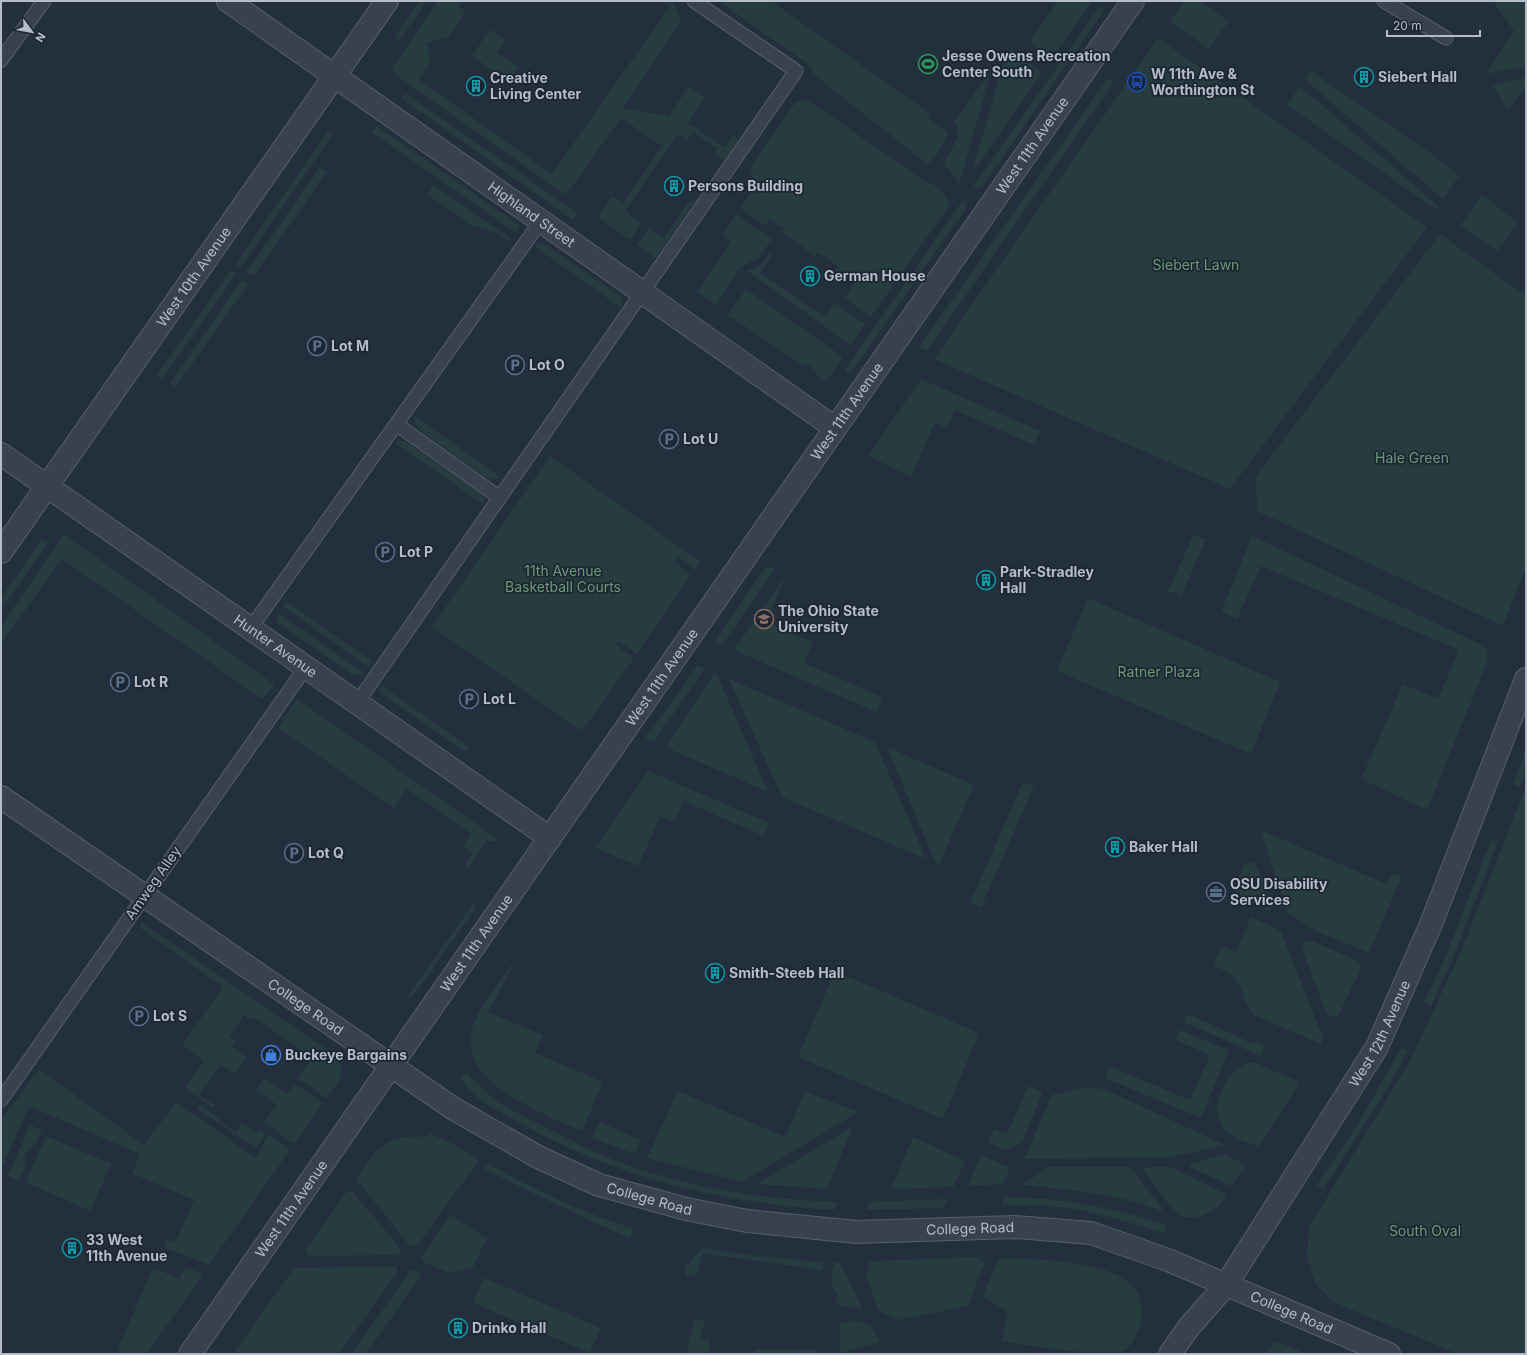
<svg xmlns="http://www.w3.org/2000/svg" width="1527" height="1355" font-family="Inter,sans-serif">
	<style>
		.green { fill: #263c3f }
		.lines { fill: none; stroke-linecap: round; stroke-linejoin: round }
		.lane-casing { stroke: #565f6c; stroke-width: 15 }
		.street-casing { stroke: #565f6c; stroke-width: 24 }
		.lane { stroke: #38414e; stroke-width: 13 }
		.street { stroke: #38414e; stroke-width: 22 }
		.labels { text-anchor: middle; stroke-width: 3.5; stroke-linejoin: round; paint-order: stroke }
		.poi-label { font-size: 14px; font-weight: bold; fill: #b4bcc9; stroke: #1d2633; text-anchor: start }
		.street-label { font-size: 14px; fill: #b4bcc9; stroke: #1d2633 }
		.park-label { font-size: 14px; fill: #6b9a76; stroke: #1d2633 }
	</style>
	<rect width="100%" height="100%" fill="#242f3e"/>
	<path class="green" d="M419,1H427L399,41L395,37Z
		M438,1H461L458,6L466,12L448,37L427,43L430,63L419,80L552,174L670,6L664,1H672L678,11L681,22L623,108L669,116L689,86L705,97L688,123L725,148L734,133L738,140L725,160L714,153L717,148L693,132L687,140L678,134L625,211L641,223L630,240L598,217L612,196L623,203L662,146L621,118L566,195L394,74L393,67Z
		M718,1H771L931,114L928,118L948,132C944,141 937,160 927,164L813,74L811,67L804,61Z
		M1058,1H1090L1091,3L1052,58L1032,44V38Z
		M1184,1H1199L1229,21L1209,49L1170,22Z
		M1493,1H1526V66L1486,74L1514,31Z
		M1100,6L1105,9L982,187L978,188L973,187Z
		M490,29L505,40L497,52L519,68L509,82L472,56Z
		M1158,38L1427,227L1230,489L934,359Z
		M1011,49L1042,72L971,175L1005,58Z
		M992,69L959,184L944,163L958,137V128L954,122Z
		M1311,71L1436,157L1459,176L1443,199L1304,79Z
		M1108,78L1114,82L927,351L919,347Z
		M1526,78V86L1508,110L1492,85Z
		M1300,86L1438,206L1435,209L1287,105Z
		M405,93L577,213L573,220L401,98Z
		M803,100L811,102L929,184L930,182C939,189 948,194 949,206L871,317L844,298L854,284L835,271L838,266L818,252L815,256L782,232L784,228L770,219L765,226L740,208L758,183L751,174V166L795,103Z
		M377,126L516,223L519,226L516,233L371,132Z
		M328,131L333,134L240,268L235,265Z
		M320,167L327,172L255,275L246,273Z
		M432,184L511,239L510,242L494,232L471,225L428,195Z
		M1482,195L1518,223L1497,251L1460,226Z
		M696,200L656,258L637,245L649,228L664,238L689,201Z
		M963,200L966,205L965,210L850,374L844,371Z
		M736,215L772,239L757,260L746,264L740,268L716,305L697,292L731,242L722,235Z
		M1440,234L1526,296V567L1503,626L1257,511L1256,476Z
		M538,243H543L620,296L623,300L621,308L534,246Z
		M769,253L772,255L760,273L825,317L834,303L865,324L851,345L747,271L761,265Z
		M231,270L236,274L162,379L157,375Z
		M242,279L248,285L175,388L170,384Z
		M746,289L843,357L826,382L816,375V371L806,364L802,365L728,315Z
		M921,379L1040,431L1034,445L955,410L947,428L935,423L911,477L868,456Z
		M415,416L501,477L493,479L485,477L421,431L415,423Z
		M398,441H405L482,494L485,500L483,504L396,444Z
		M550,456L701,562L695,569L678,557L674,562L691,575L637,654L619,642L616,645L634,658L582,731L432,627Z
		M64,534L275,685L262,699L62,559L1,644V626Z
		M1193,535L1206,540L1181,596L1166,590L1170,587Z
		M1252,536L1484,646L1487,651L1488,660L1427,810L1361,779L1403,684L1438,699L1459,650L1261,566L1237,619L1221,612Z
		M42,539L48,543L1,610V598Z
		M770,567L775,569L722,645L714,642L765,568Z
		M787,573L766,622L813,642L804,663L882,697L876,712L734,650Z
		M1088,598L1280,682L1251,754L1057,671Z
		M286,601L373,662L369,667L283,606Z
		M278,613L364,673L361,676L351,674L280,624L276,620Z
		M697,666L705,668L654,742L645,739Z
		M714,674H717L768,792L665,747Z
		M729,679L875,742L926,859L782,797Z
		M381,685L469,747L467,750H462L382,694L379,690Z
		M297,699L495,837L497,841H486L468,869L464,866L472,853L463,846L471,834L407,789L394,808L278,728Z
		M887,747L974,785L939,865L936,864Z
		M1526,751V771L1520,787L1513,784Z
		M648,771L769,823L764,836L683,801L674,822L660,817L638,866L595,848Z
		M1023,782L1034,786L981,908L970,903Z
		M1526,786V1354H1458L1335,1303L1315,1283L1307,1257L1309,1227L1410,1061L1462,949Z
		M1260,830L1387,884L1392,873L1402,876L1369,953L1316,931L1288,913Z
		M1491,840L1498,842L1452,961L1431,1006L1424,1002L1445,958Z
		M1252,862L1256,865L1274,907L1269,911L1236,895L1234,888L1245,863Z
		M473,904L477,906L411,999L407,997Z
		M1251,917L1278,929L1282,934L1323,1038L1321,1044L1254,1015L1246,1004L1240,986L1230,974L1214,965L1222,946L1236,952Z
		M141,922L332,1053C350,1071 339,1081 326,1098L298,1078L312,1058L254,1017L251,1020L244,1015L229,1037L236,1042L232,1047L247,1057L235,1074L221,1065L199,1094L215,1105L213,1108L185,1088L204,1061L182,1045L223,987L140,928Z
		M1310,940L1358,961L1361,965L1360,971L1338,1016L1334,1017L1326,1013L1302,948L1303,943Z
		M512,964L514,965L488,1012L543,1035L535,1053L603,1082L582,1131C554,1120 497,1094 480,1070C472,1059 469,1042 472,1029C479,1005 499,984 512,964Z
		M835,971L979,1033L943,1119L798,1057Z
		M1188,1014L1254,1044L1256,1041L1265,1045L1261,1056L1184,1022Z
		M1179,1030L1229,1050L1201,1118L1105,1078L1109,1066L1190,1100L1210,1055L1175,1040Z
		M1402,1047L1408,1051L1389,1086L1323,1190L1316,1186L1356,1127Z
		M1246,1063H1256L1298,1081L1299,1084L1259,1146H1257C1245,1142 1229,1137 1222,1126C1209,1106 1226,1072 1246,1063Z
		M39,1069L144,1145L176,1102L256,1158L269,1134L290,1150L209,1265L164,1247L167,1240L175,1243L194,1200L132,1173L140,1154L29,1106L1,1170V1120Z
		M468,1073C485,1098 514,1111 541,1125C555,1132 570,1140 584,1147C663,1184 752,1199 839,1202L834,1210C717,1203 613,1177 511,1118C493,1107 469,1097 460,1076Z
		M265,1078L287,1094L295,1084L323,1103L294,1144L264,1122L277,1105L256,1090Z
		M1028,1086L1043,1092L1022,1142L1009,1149L1003,1150L988,1142L994,1129L1007,1134Z
		M1086,1087L1104,1089L1225,1145L1172,1157L1024,1159L1052,1095Z
		M678,1091L785,1137L805,1091L858,1112L742,1182L647,1158Z
		M200,1104L236,1133L242,1123L256,1133L259,1129L265,1134L257,1149L197,1109Z
		M600,1122L641,1140L635,1154L592,1138Z
		M30,1125L42,1130L35,1145L27,1151L25,1157L26,1166L19,1181L8,1176Z
		M853,1126L827,1189L757,1184Z
		M428,1133L449,1142L479,1160L417,1246H410L356,1179C377,1148 385,1134 427,1137Z
		M46,1136L111,1164L90,1211L26,1182Z
		M913,1137L965,1161L953,1187L891,1189Z
		M1224,1154L1247,1165L1231,1186L1190,1167L1189,1164Z
		M981,1155L1010,1168L1003,1184L968,1186Z
		M487,1163C534,1190 582,1212 634,1229L630,1238L597,1224L483,1169Z
		M1168,1166L1226,1194C1225,1201 1216,1209 1210,1212C1200,1218 1189,1220 1178,1214C1171,1209 1149,1177 1142,1168Z
		M1049,1167H1130L1163,1210L1161,1211C1118,1193 1069,1190 1022,1185Z
		M347,1191L353,1192L402,1250L398,1255L310,1256L305,1251Z
		M1003,1197C1059,1197 1113,1207 1166,1225L1164,1233C1134,1224 1105,1215 1074,1209C1051,1205 1027,1205 1003,1205Z
		M948,1199L943,1208L866,1210L869,1202Z
		M450,1215L487,1238L473,1267L449,1273L425,1263L421,1258Z
		M702,1248L755,1256L823,1262L822,1270L702,1253L697,1275L686,1276L685,1267Z
		M979,1257L984,1264L968,1306L898,1320L879,1311L866,1277L870,1261Z
		M999,1258C1032,1259 1106,1260 1131,1284C1141,1293 1143,1311 1141,1323C1139,1331 1131,1348 1123,1351C1085,1355 1040,1348 1002,1341L1008,1312L983,1296Z
		M835,1262L840,1263L863,1309L836,1305L837,1294L832,1288V1271Z
		M396,1266L398,1271L339,1354H233L294,1268Z
		M185,1267L203,1274L147,1354H119L118,1349L151,1272L157,1269L179,1279Z
		M412,1269L422,1274L366,1354H351Z
		M484,1278L601,1328L590,1353L473,1303Z
		M695,1320L705,1321L700,1338L710,1340L709,1354H686Z
		M858,1321L871,1326L880,1342L840,1353V1323Z
		M1276,1341L1307,1354H1263Z
		M755,1349L818,1350V1354H752Z"/>
	<g class="lines">
		<defs>
			<path id="lane" d="M1384,1L1446,38
				M1,60L44,1
				M396,424L499,497
				M250,629L541,221
				M357,703L796,71L694,1
				M1,1100L306,667"/>
			<g id="street">
				<path id="s1" d="M228,1L835,428"/>
				<path id="s2" d="M1,454L550,838"/>
				<path id="s3" d="M1,552L387,1"/>
				<path id="s4" d="M1,797L454,1109L538,1157L599,1185L686,1209L747,1221L856,1232L1015,1227L1091,1233L1168,1260L1389,1354"/>
				<path id="s5" d="M190,1354L1133,1"/>
				<path id="s6" d="M1170,1354L1189,1327L1226,1285L1377,1047L1431,924L1526,679"/>
			</g>
		</defs>
		<use href="#lane" class="lane-casing"/>
		<use href="#street" class="street-casing"/>
		<use href="#lane" class="lane"/>
		<use href="#street" class="street"/>
	</g>
	<defs>
		<symbol id="stadium-ring" viewBox="-11 -11 22 22"><circle r="9.5" fill="#1d2633" stroke="#2e9e5b" stroke-width="1.5"/><path d="M0-5a6.5 5 0 1 0 0 10a6.5 5 0 1 0 0-10ZM-3.5-1.8h7v3.6h-7Z" fill="#2e9e5b"/></symbol>
		<symbol id="building-ring" viewBox="-11 -11 22 22"><circle r="9.5" fill="#1d2633" stroke="#0f9aa8" stroke-width="1.5"/><path d="M-4-6H4V6H1V3H-1V6H-4ZM-2.5-4.3h1.7v1.8h-1.7ZM.8-4.3h1.7v1.8H.8ZM-2.5-1h1.7V.8h-1.7ZM.8-1h1.7V.8H.8Z" fill="#0f9aa8"/></symbol>
		<symbol id="bus-ring" viewBox="-11 -11 22 22"><circle r="9.5" fill="#1d2633" stroke="#1a4fb4" stroke-width="1.5"/><path d="M-5-6H5V4H4V6H2V4H-2V6H-4V4H-5ZM-3.5-4V0h7V-4ZM-3.5 1.2v1.5H-2V1.2ZM2 1.2v1.5H3.5V1.2Z" fill="#1a4fb4"/></symbol>
		<symbol id="parking-ring" viewBox="-11 -11 22 22"><circle r="9.5" fill="#1d2633" stroke="#5c6f8a" stroke-width="1.5"/><path d="M-3.5-5.5H1a3.5 3.5 0 0 1 0 7H-1V5.5H-3.5ZM-1-3.4V-.6H.8a1.4 1.4 0 0 0 0-2.8Z" fill="#5c6f8a"/></symbol>
		<symbol id="university-ring" viewBox="-11 -11 22 22"><circle r="9.5" fill="#1d2633" stroke="#8d6e63" stroke-width="1.5"/><path d="M0-5L7-2L0 1L-7-2ZM-4 1L0 2.5L4 1V4Q0 6-4 4Z" fill="#8d6e63"/></symbol>
		<symbol id="office-ring" viewBox="-11 -11 22 22"><circle r="9.5" fill="#1d2633" stroke="#5c6f8a" stroke-width="1.5"/><path d="M-6-3h4V-5.5h4V-3h4V5H-6ZM-1-4.5V-3h2v-1.5ZM-6 0V1H6V0Z" fill="#5c6f8a"/></symbol>
		<symbol id="shop-ring" viewBox="-11 -11 22 22"><circle r="9.5" fill="#1d2633" stroke="#3f7fe0" stroke-width="1.5"/><path d="M-5-2.5h2.3a2.7 3.5 0 0 1 5.4 0H5L5.5 6h-11ZM-1.5-2.5h3a1.5 2.3 0 0 0-3 0Z" fill="#3f7fe0"/></symbol>
	</defs>
	<g fill-rule="evenodd">
		<use href="#stadium-ring" x="917" y="53" width="22" height="22"/>
		<use href="#building-ring" x="1353" y="66" width="22" height="22"/>
		<use href="#bus-ring" x="1126" y="71" width="22" height="22"/>
		<use href="#building-ring" x="465" y="75" width="22" height="22"/>
		<use href="#building-ring" x="663" y="175" width="22" height="22"/>
		<use href="#building-ring" x="799" y="265" width="22" height="22"/>
		<use href="#parking-ring" x="306" y="335" width="22" height="22"/>
		<use href="#parking-ring" x="504" y="354" width="22" height="22"/>
		<use href="#parking-ring" x="658" y="428" width="22" height="22"/>
		<use href="#parking-ring" x="374" y="541" width="22" height="22"/>
		<use href="#building-ring" x="975" y="569" width="22" height="22"/>
		<use href="#university-ring" x="753" y="608" width="22" height="22"/>
		<use href="#parking-ring" x="109" y="671" width="22" height="22"/>
		<use href="#parking-ring" x="458" y="688" width="22" height="22"/>
		<use href="#building-ring" x="1104" y="836" width="22" height="22"/>
		<use href="#parking-ring" x="283" y="842" width="22" height="22"/>
		<use href="#office-ring" x="1205" y="881" width="22" height="22"/>
		<use href="#building-ring" x="704" y="962" width="22" height="22"/>
		<use href="#parking-ring" x="128" y="1005" width="22" height="22"/>
		<use href="#shop-ring" x="260" y="1044" width="22" height="22"/>
		<use href="#building-ring" x="61" y="1237" width="22" height="22"/>
		<use href="#building-ring" x="447" y="1317" width="22" height="22"/>
	</g>
	<g class="labels">
		<g class="poi-label">
			<text x="942" y="61">Jesse Owens Recreation<tspan x="942" dy="16">Center South</tspan></text>
			<text x="1151" y="79">W 11th Ave &amp;<tspan x="1151" dy="16">Worthington St</tspan></text>
			<text x="1378" y="82">Siebert Hall</text>
			<text x="490" y="83">Creative<tspan x="490" dy="16">Living Center</tspan></text>
			<text x="688" y="191">Persons Building</text>
			<text x="824" y="281">German House</text>
			<text x="331" y="351">Lot M</text>
			<text x="529" y="370">Lot O</text>
			<text x="683" y="444">Lot U</text>
			<text x="399" y="557">Lot P</text>
			<text x="1000" y="577">Park-Stradley<tspan x="1000" dy="16">Hall</tspan></text>
			<text x="778" y="616">The Ohio State<tspan x="778" dy="16">University</tspan></text>
			<text x="134" y="687">Lot R</text>
			<text x="483" y="704">Lot L</text>
			<text x="1129" y="852">Baker Hall</text>
			<text x="308" y="858">Lot Q</text>
			<text x="1230" y="889">OSU Disability<tspan x="1230" dy="16">Services</tspan></text>
			<text x="729" y="978">Smith-Steeb Hall</text>
			<text x="153" y="1021">Lot S</text>
			<text x="285" y="1060">Buckeye Bargains</text>
			<text x="86" y="1245">33 West<tspan x="86" dy="16">11th Avenue</tspan></text>
			<text x="472" y="1333">Drinko Hall</text>
		</g>
		<g class="street-label">
			<text dy="5" stroke="none"><textPath href="#s5" startOffset="1473">West 11th Avenue</textPath></text>
			<text dy="5" stroke="none"><textPath href="#s1" startOffset="371">Highland Street</textPath></text>
			<text dy="5" stroke="none"><textPath href="#s3" startOffset="336">West 10th Avenue</textPath></text>
			<text dy="5" stroke="none"><textPath href="#s5" startOffset="1149">West 11th Avenue</textPath></text>
			<text dy="5" stroke="none"><textPath href="#s2" startOffset="335">Hunter Avenue</textPath></text>
			<text dy="5" stroke="none"><textPath href="#s5" startOffset="825">West 11th Avenue</textPath></text>
			<text transform="translate(153 883) rotate(-55)" y="5">Amweg Alley</text>
			<text dy="5" stroke="none"><textPath href="#s5" startOffset="501">West 11th Avenue</textPath></text>
			<text dy="5" stroke="none"><textPath href="#s4" startOffset="370">College Road</textPath></text>
			<text dy="5" stroke="none"><textPath href="#s6" startOffset="384">West 12th Avenue</textPath></text>
			<text dy="5" stroke="none"><textPath href="#s4" startOffset="766">College Road</textPath></text>
			<text dy="5" stroke="none"><textPath href="#s5" startOffset="177">West 11th Avenue</textPath></text>
			<text dy="5" stroke="none"><textPath href="#s4" startOffset="1090">College Road</textPath></text>
			<text dy="5" stroke="none"><textPath href="#s4" startOffset="1427">College Road</textPath></text>
		</g>
		<g class="park-label">
			<text x="1196" y="270">Siebert Lawn</text>
			<text x="1412" y="463">Hale Green</text>
			<text x="563" y="576">11th Avenue<tspan x="563" dy="16">Basketball Courts</tspan></text>
			<text x="1159" y="677">Ratner Plaza</text>
			<text x="1425" y="1236">South Oval</text>
		</g>
	</g>
	<rect width="1527" height="1355" fill="none" stroke="#b4bcc9" stroke-width="4"/>
	<g transform="translate(32 32) rotate(122)" stroke="#1d2633" stroke-width="3" paint-order="stroke">
	<path d="M0-3L7 15L0 10L-7 15Z" fill="#b4bcc9"/>
	<text y="-6" font-size="11" font-weight="bold" text-anchor="middle" fill="#b4bcc9">N</text>
	</g>
	<path d="M1387 30v6h93v-6" fill="none" stroke="#b4bcc9" stroke-width="2"/>
	<text x="1393" y="30" font-size="12" fill="#b4bcc9" stroke="#1d2633" stroke-width="3" paint-order="stroke">20 m</text>
</svg>
